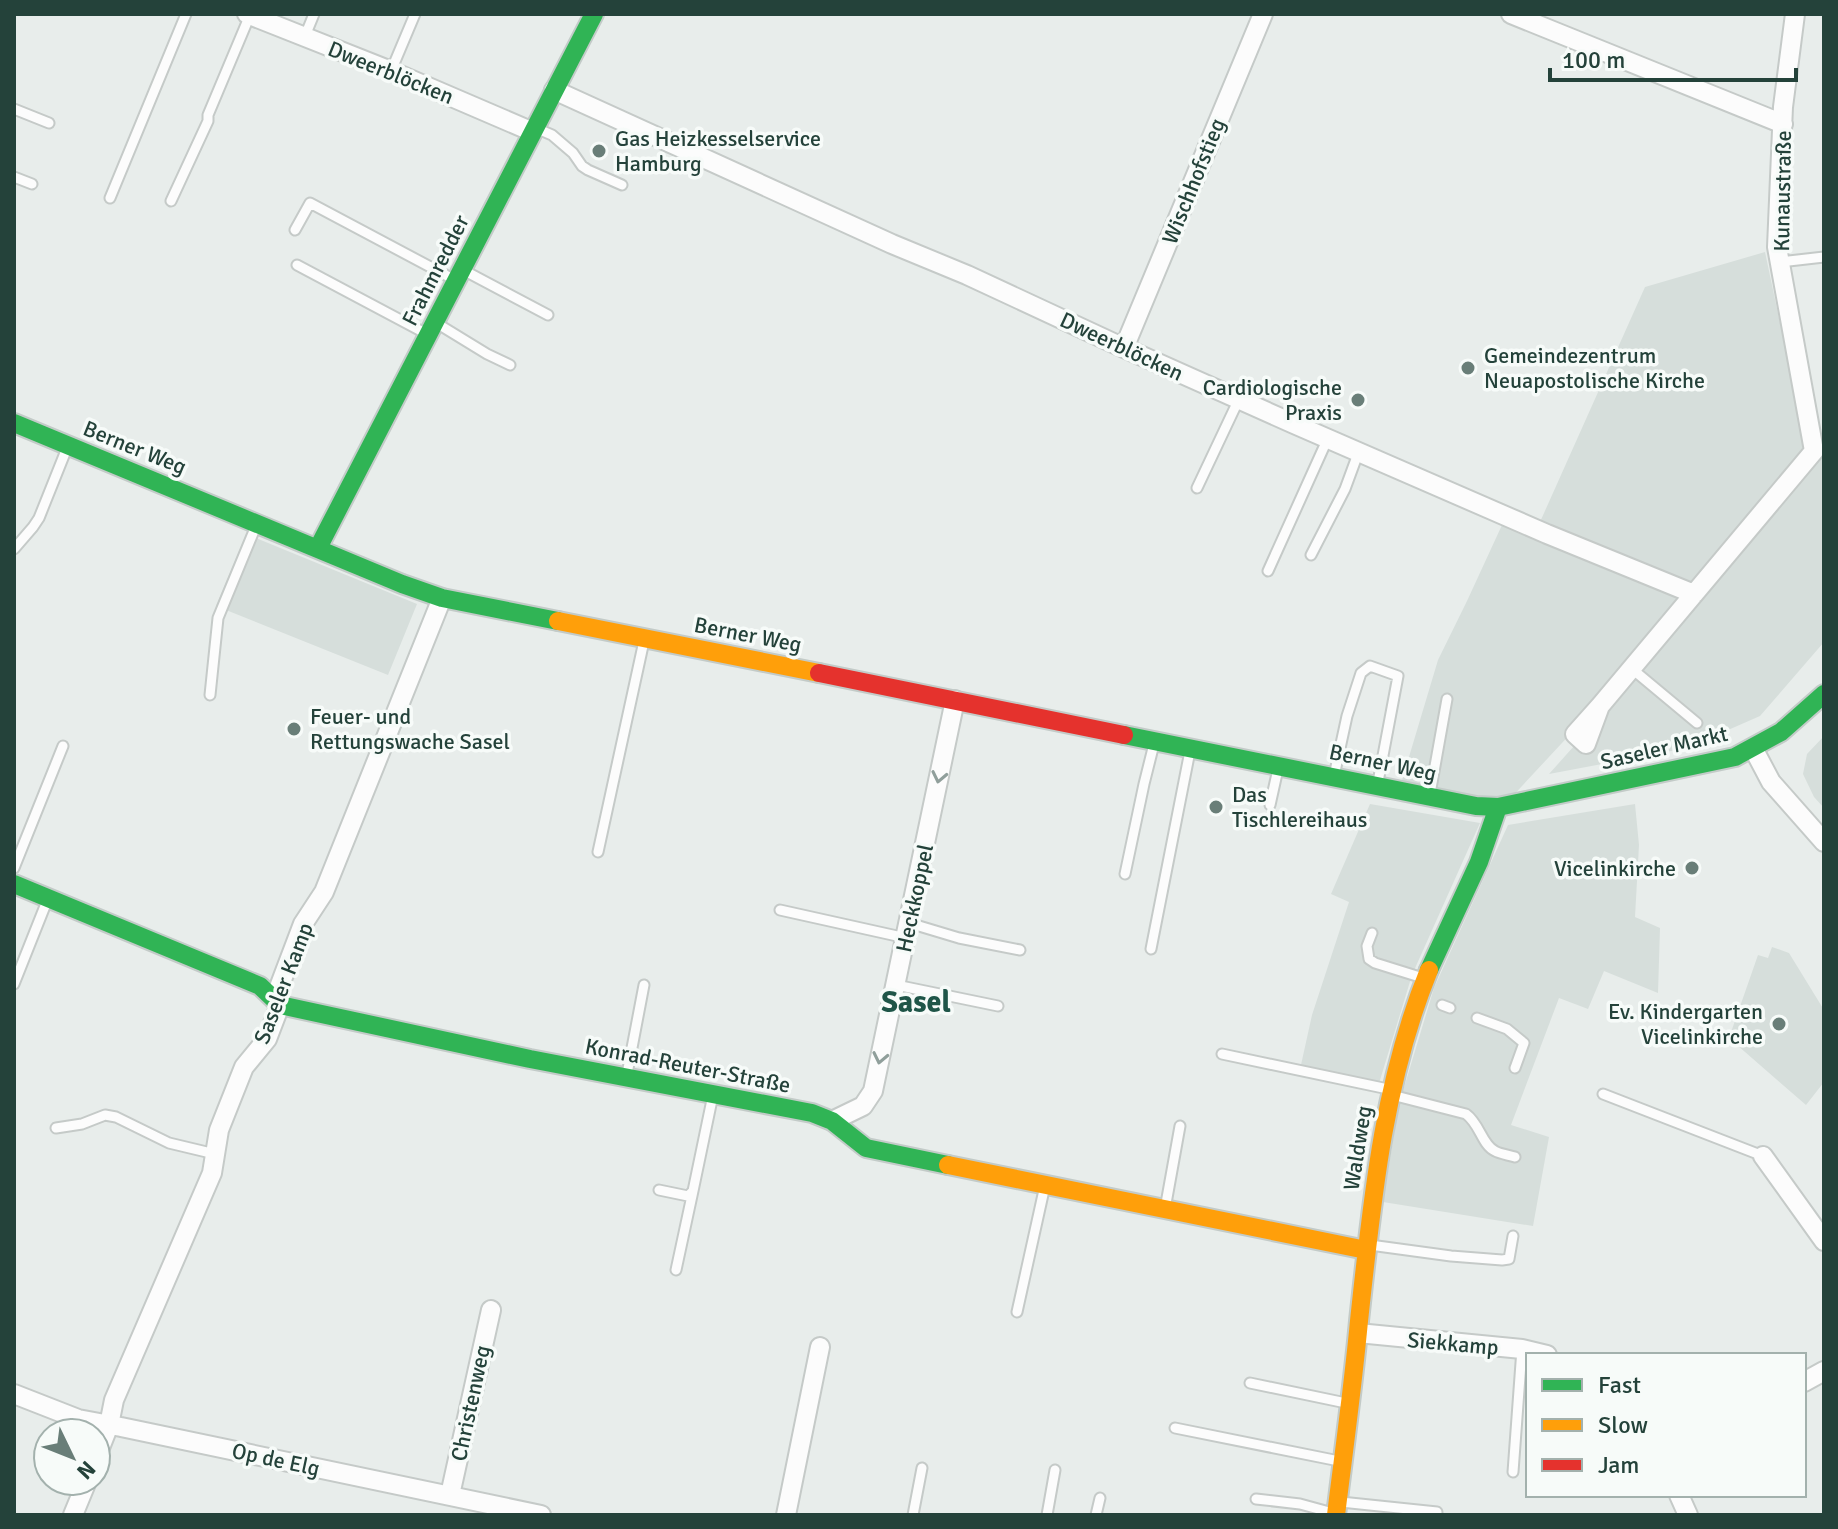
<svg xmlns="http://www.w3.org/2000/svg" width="1838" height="1529" font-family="Signika,sans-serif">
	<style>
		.built { fill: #d6dedb }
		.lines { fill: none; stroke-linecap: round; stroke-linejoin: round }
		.lane-casing { stroke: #c5cac8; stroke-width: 13 }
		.street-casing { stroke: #c5cac8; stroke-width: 22 }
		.fast-casing { stroke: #c3cbc8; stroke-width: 22 }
		.slow-casing { stroke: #c3cbc8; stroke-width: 22 }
		.jam-casing { stroke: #c3cbc8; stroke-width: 22 }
		.lane { stroke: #fcfcfc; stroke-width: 9 }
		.street { stroke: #fcfcfc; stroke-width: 18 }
		.fast { stroke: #30b455; stroke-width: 18 }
		.slow { stroke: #ff9f0a; stroke-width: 18 }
		.jam { stroke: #e5322d; stroke-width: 18 }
		.oneway { stroke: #909f9b }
		.poi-dot { fill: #697e78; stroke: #f7fbf9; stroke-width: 3 }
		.labels { text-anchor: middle; stroke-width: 7; stroke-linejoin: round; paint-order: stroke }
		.street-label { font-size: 22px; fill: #24423a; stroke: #f7fbf9 }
		.poi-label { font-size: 22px; fill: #24423a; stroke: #f7fbf9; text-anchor: start }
		.district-label { font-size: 30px; font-weight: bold; fill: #1f5548; stroke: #f7fbf9 }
	</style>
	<rect width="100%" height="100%" fill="#e8edeb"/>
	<path class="built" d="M1765,252L1807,451L1693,588L1540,522L1645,287Z
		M1824,455V642L1760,716L1687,748L1549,774L1583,736L1814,457Z
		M1502,525L1687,596L1575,729L1508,801L1400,787L1438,660L1467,601Z
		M246,534L417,604L388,675L216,606Z
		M1824,736V808L1814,797L1803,774L1807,754Z
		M1370,804L1480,823L1412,975L1377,1090L1299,1074L1312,1015L1349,902L1331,894Z
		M1635,804L1639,845L1635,917L1660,928L1658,993L1604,971L1588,1009L1559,998L1511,1125L1549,1137L1533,1226L1383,1202L1399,1104L1434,988L1508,825Z
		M1772,947L1789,953L1824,1010V1082L1806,1105L1729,1038L1758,955L1768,958Z"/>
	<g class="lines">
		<defs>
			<path id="lane" d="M305,36L314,14
				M391,71L415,14
				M14,109L49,123
				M538,129L552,135L573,153L582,166L588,170L622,185
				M14,177L32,184
				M110,198L186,14
				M171,201L208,121V115L250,15
				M295,230L310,203L453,279
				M1780,262L1824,257
				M297,265L425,333
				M465,271L548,315
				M438,324L487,354L510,365
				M1197,488L1239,399
				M14,549L33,527L39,518L67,448
				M1311,555L1345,489L1359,451
				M1268,571L1328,438
				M1631,668L1697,723
				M210,695L218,618L256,526
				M1334,776L1347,716L1361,673L1370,666L1398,676L1378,782
				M1430,794L1447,699
				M1270,805L1278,769
				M598,852L644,641
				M14,868L63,746
				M1125,874L1144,784L1154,744
				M780,910L906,938
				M909,923L959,938L1020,950
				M1372,933L1367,946L1369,959L1375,963L1423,978
				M1151,949L1190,751
				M14,984L47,901
				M896,985L998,1006
				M1442,1005L1450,1008
				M1477,1018L1507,1029L1524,1043L1515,1068
				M1222,1054L1388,1089
				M627,1074L644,985
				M1603,1094L1763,1156
				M1392,1095L1466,1114C1480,1124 1482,1145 1495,1151C1500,1154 1509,1155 1515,1157
				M56,1128L82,1124L105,1115L116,1117L169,1143L215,1154
				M659,1190L688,1196L693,1191L713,1095
				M1165,1209L1180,1126
				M1370,1245L1451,1256L1502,1260L1509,1259L1513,1236
				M676,1270L693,1191
				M1017,1312L1044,1190
				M1250,1383L1346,1403
				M1175,1428L1339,1461
				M1513,1472L1522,1349
				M1256,1499L1300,1504L1333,1513
				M1341,1502L1437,1512
				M913,1515L922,1468
				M1047,1515L1055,1470
				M1096,1515L1100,1498"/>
			<path id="street" d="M247,14L391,71L533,132
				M1511,14L1783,124
				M1795,14L1783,107L1777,247L1814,451
				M554,90L892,244L967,275L1124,348L1294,424L1547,534L1694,594
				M1124,348L1263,14
				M1600,706L1575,734L1586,744L1600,706L1814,451
				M1753,748L1771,782L1824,842
				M832,1121L863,1106L873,1091L955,700
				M1763,1156L1824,1241
				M1358,1333L1522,1349L1547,1355
				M1804,1382L1824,1371
				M14,1394L78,1419L121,1427L541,1515
				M96,1458L109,1425L114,1400L212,1173L219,1130L244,1067L267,1039L280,1005L278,990L303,924L324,892L442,598
				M450,1495L491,1310
				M1679,1495L1688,1515
				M73,1515L87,1481
				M786,1515L820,1347"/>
			<path id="fast" d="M14,423L402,584L442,598L558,621
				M318,548L594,14
				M1124,735L1476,806L1498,807L1735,757L1781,732L1824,694
				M14,884L260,986L280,1005L530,1059L812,1113L832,1121L866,1148L948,1165
				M1429,970L1479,862L1498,807"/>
			<path id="slow" d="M558,621L819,673
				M948,1165L1366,1250
				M1336,1515C1344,1450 1353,1386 1359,1321C1372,1201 1383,1083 1429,970"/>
			<path id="jam" d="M819,673L1124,735"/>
		</defs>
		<use href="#lane" class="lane-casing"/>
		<use href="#street" class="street-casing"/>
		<use href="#fast" class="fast-casing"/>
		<use href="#slow" class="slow-casing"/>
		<use href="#jam" class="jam-casing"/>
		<use href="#lane" class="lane"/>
		<use href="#street" class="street"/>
		<use href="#fast" class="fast"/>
		<use href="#slow" class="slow"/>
		<use href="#jam" class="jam"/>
	</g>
	<defs><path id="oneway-chevron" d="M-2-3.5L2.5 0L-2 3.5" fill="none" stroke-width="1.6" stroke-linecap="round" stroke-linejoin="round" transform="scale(2)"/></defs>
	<g class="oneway">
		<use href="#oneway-chevron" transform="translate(939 777) rotate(102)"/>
		<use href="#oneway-chevron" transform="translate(880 1058) rotate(102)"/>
	</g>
	<g class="poi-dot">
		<circle cx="599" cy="151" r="8"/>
		<circle cx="1468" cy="368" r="8"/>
		<circle cx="1358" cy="400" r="8"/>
		<circle cx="294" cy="729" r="8"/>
		<circle cx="1216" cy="807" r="8"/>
		<circle cx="1692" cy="868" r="8"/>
		<circle cx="1779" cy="1024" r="8"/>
	</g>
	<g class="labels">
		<g class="street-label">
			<text transform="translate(391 72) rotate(22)" y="8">Dweerblöcken</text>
			<text transform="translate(1193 181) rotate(-68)" y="8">Wischhofstieg</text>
			<text transform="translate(1782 191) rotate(-89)" y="8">Kunaustraße</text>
			<text transform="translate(435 270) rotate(-63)" y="8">Frahmredder</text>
			<text transform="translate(1122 346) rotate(25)" y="8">Dweerblöcken</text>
			<text transform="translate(135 447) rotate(22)" y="8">Berner Weg</text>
			<text transform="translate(748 634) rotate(11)" y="8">Berner Weg</text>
			<text transform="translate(1664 747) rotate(-13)" y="8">Saseler Markt</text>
			<text transform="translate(1383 762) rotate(12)" y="8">Berner Weg</text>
			<text transform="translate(914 898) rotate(-78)" y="8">Heckkoppel</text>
			<text transform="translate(283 983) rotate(-69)" y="8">Saseler Kamp</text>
			<text transform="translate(688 1065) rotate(11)" y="8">Konrad-Reuter-Straße</text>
			<text transform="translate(1357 1148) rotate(-81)" y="8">Waldweg</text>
			<text transform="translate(1453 1343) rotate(5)" y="8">Siekkamp</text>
			<text transform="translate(470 1403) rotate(-78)" y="8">Christenweg</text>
			<text transform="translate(276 1459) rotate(12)" y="8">Op de Elg</text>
		</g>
		<g class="poi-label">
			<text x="615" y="146">Gas Heizkesselservice<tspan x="615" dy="25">Hamburg</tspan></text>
			<text x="1484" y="363">Gemeindezentrum<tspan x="1484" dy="25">Neuapostolische Kirche</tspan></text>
			<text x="1342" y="395" text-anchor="end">Cardiologische<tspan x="1342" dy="25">Praxis</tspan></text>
			<text x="310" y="724">Feuer- und<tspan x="310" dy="25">Rettungswache Sasel</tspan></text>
			<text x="1232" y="802">Das<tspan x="1232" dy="25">Tischlereihaus</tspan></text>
			<text x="1676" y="876" text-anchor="end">Vicelinkirche</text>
			<text x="1763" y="1019" text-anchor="end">Ev. Kindergarten<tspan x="1763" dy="25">Vicelinkirche</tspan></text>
		</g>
		<g class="district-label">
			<text x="916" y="1012">Sasel</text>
		</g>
	</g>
	<rect width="1838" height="1529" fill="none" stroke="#24423a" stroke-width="32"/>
	<rect x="1526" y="1353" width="280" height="144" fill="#f7fbf9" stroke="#a3b1ad" stroke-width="2"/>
	<rect x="1542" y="1379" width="40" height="12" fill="#30b455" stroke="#a3b1ad" stroke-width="2"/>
	<text x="1598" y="1393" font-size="24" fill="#24423a">Fast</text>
	<rect x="1542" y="1419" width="40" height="12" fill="#ff9f0a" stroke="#a3b1ad" stroke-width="2"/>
	<text x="1598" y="1433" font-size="24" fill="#24423a">Slow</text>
	<rect x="1542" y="1459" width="40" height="12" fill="#e5322d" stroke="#a3b1ad" stroke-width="2"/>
	<text x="1598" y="1473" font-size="24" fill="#24423a">Jam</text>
	<g transform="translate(72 1457) rotate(133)"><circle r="38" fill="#f7fbf9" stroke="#a3b1ad" stroke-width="2"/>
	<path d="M0-6L14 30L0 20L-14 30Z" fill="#697e78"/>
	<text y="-12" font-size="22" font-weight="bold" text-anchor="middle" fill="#24423a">N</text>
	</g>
	<path d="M1550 68v12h246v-12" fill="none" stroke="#24423a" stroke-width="4"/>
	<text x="1562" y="68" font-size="24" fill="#24423a" stroke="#f7fbf9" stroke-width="6" paint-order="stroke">100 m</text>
</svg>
